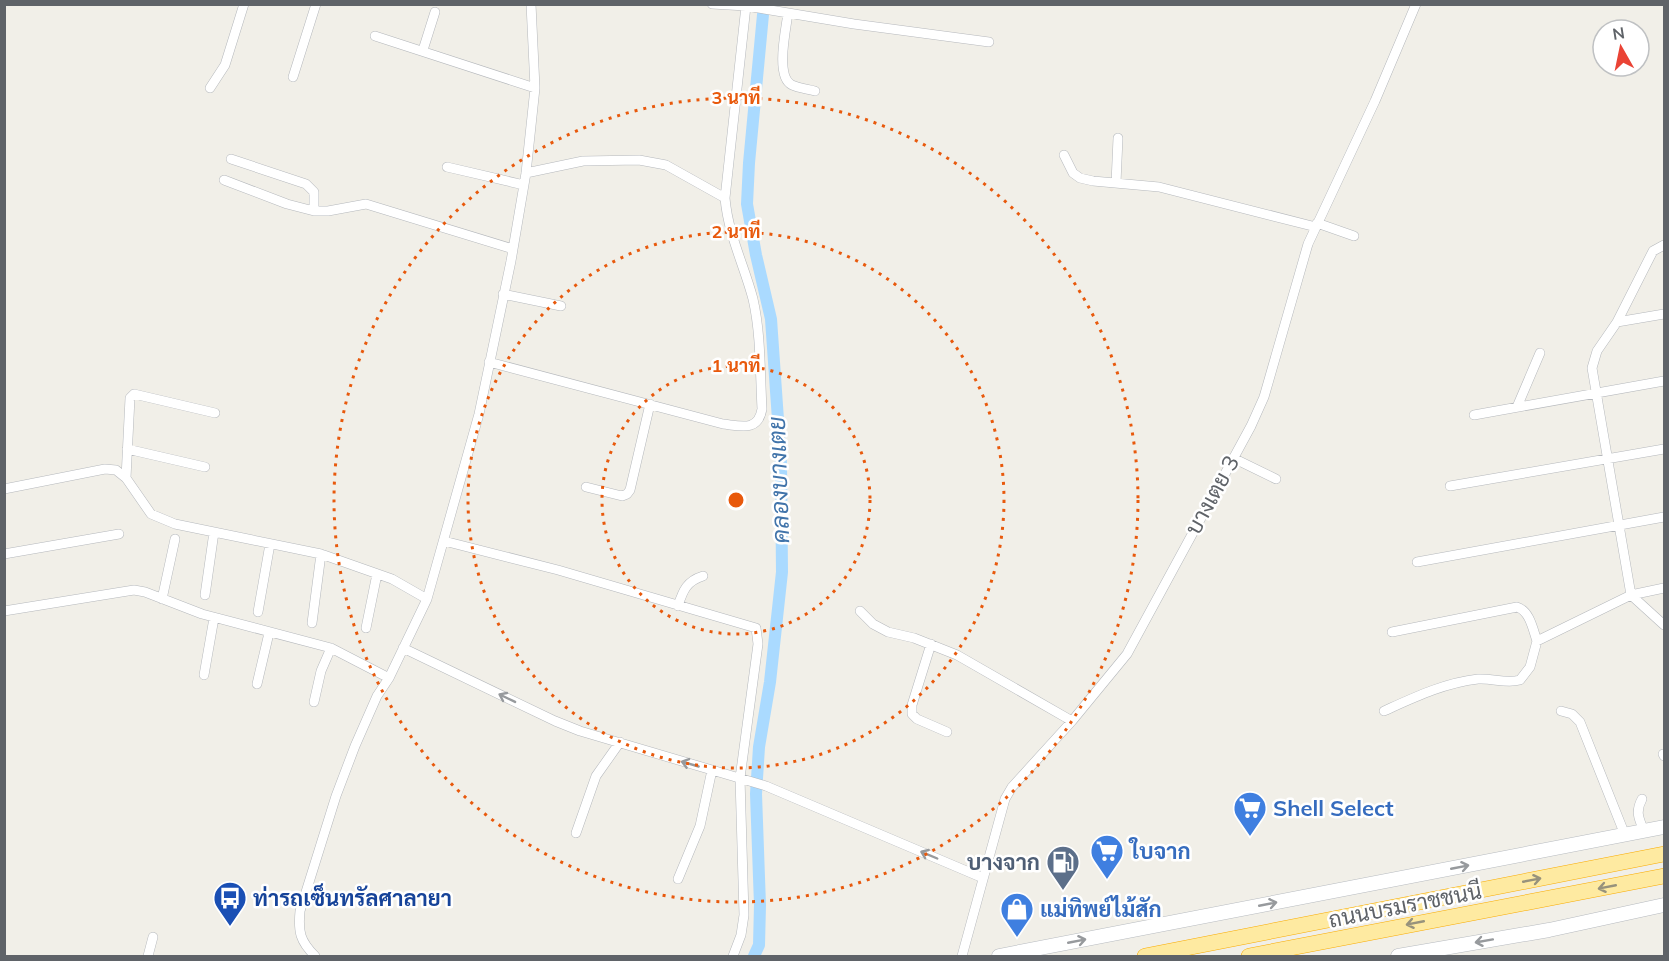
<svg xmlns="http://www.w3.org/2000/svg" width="1669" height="961" font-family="Mulish,Sarabun,sans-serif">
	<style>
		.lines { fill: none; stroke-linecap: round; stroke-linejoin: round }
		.canal { stroke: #aadaff; stroke-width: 12 }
		.minor-casing { stroke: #b5b8bc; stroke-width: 10 }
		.secondary-casing { stroke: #b6babf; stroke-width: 15 }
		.trunk-casing { stroke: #f9ab00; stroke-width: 16 }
		.minor { stroke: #fff; stroke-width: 9 }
		.secondary { stroke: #fff; stroke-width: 14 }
		.trunk { stroke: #feeaa1; stroke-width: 15 }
		.oneway { stroke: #979a9d }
		.oneway2 { stroke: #97927c }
		.ring { fill: none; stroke: #e8590c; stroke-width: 3; stroke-dasharray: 3 6 }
		.labels { text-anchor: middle; stroke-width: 5; stroke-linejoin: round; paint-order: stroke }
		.street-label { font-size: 22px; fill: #5f6368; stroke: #fff }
		.shop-label { font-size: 22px; font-weight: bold; fill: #366cbe; stroke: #fff; text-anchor: start }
		.service-label { font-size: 22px; font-weight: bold; fill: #4e5e75; stroke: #fff; text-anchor: end }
		.transit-label { font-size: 22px; font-weight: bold; fill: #164399; stroke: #fff; text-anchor: start }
		.water-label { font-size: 24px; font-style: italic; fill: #4174aa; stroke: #fff }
		.centre { fill: #e8590c; stroke: #fff; stroke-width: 3 }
		.ring-label { font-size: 18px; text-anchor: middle; font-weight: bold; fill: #e8590c; stroke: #fff; stroke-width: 5; stroke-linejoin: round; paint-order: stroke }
	</style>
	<rect width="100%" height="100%" fill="#f1efe8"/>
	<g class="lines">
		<path class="canal" d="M754,956L759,945L760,905L756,794L759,747L770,682L782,572L781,463L771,319L756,255L747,204L749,163L764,4"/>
		<defs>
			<path id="minor" d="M712,4L746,6L747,4
				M788,13C786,29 775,77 792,85C798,88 808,89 815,91
				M375,36L535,88
				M423,50L435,12
				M293,77L316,4
				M210,88L225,65L244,4
				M1064,155L1073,173L1080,178L1093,181L1159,187L1316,227
				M231,159L306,184L314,192V211
				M447,167L524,185
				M526,173L583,161L639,160L666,165L725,198
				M224,180L287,204L314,211H328L366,204L513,249
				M1116,183L1118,138
				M1317,223L1354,236
				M1664,245L1653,251L1617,322L1597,351L1592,368L1631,595L1664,625
				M503,294L561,306
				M1617,322L1664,314
				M489,362L723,424C741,426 758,432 762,409C760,373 761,334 753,299C744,265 728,234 725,198L746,6L854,24L989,42
				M1517,407L1540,353
				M1474,415L1664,381
				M127,449L205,467
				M1233,458L1276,479
				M126,478L130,398L134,394L215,413
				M1450,486L1664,449
				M586,487L622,496L627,494L630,490L650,404
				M4,489L105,469L116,470L126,478L151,514L175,524L321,554L392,579L427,599
				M444,541L558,570L756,628L758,644L740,778L744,915L741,935L733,956
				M4,554L119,534
				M1417,562L1664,517
				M205,595L214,532
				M162,599L175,539
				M678,606C683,590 687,581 703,576
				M4,611L134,590L145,592L202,614L331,648L389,678
				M860,611L873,624L888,632L914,638L957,655L1072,721
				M258,612L270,544
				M312,623L321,554
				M366,628L377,574
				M1392,632L1517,607C1530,611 1533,630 1537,641L1631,595L1664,588
				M931,644L912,705V714L917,719L947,732
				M403,648L555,721L580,731L766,786L983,878
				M204,675L214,618
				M257,684L269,633
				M314,702L321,671L331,648
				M1384,711C1415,697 1444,683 1478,679C1493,678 1506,684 1520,680L1530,667L1537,641
				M1561,711L1572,714L1580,722L1625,835
				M1663,754L1664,756
				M1642,799C1635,812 1639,819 1644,831
				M576,833L596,776L620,742
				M678,879L700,826L712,770
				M148,956L153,937
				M315,956C300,941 298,932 300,911L336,796L355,746L377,696L389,678L427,599L479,414L511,261L526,173L535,88L531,4
				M962,956L1005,799L1012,787L1072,721L1127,654L1251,426L1264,397L1308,244L1375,101L1416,4"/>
			<path id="secondary" d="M999,956L1664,827
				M1398,956L1549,930L1664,905"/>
			<path id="trunk" d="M1145,956L1664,854
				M1249,956L1664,876"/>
		</defs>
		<use href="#minor" class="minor-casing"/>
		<use href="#secondary" class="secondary-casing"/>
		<use href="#trunk" class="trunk-casing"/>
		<use href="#minor" class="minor"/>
		<use href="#secondary" class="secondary"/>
		<use href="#trunk" class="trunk"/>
	</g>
	<defs><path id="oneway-shaft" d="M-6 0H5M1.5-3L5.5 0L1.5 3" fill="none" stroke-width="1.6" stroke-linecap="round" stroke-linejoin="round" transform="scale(1.5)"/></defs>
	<g class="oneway">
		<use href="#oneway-shaft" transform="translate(507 698) rotate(-154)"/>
		<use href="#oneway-shaft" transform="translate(690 764) rotate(-164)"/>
		<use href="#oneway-shaft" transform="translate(929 855) rotate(-157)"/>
		<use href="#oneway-shaft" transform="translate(1460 867) rotate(-11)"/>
		<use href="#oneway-shaft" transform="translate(1268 904) rotate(-11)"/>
		<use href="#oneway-shaft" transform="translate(1077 941) rotate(-11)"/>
		<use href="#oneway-shaft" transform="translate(1484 941) rotate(170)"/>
	</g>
	<g class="oneway2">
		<use href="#oneway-shaft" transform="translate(1532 880) rotate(-11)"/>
		<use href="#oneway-shaft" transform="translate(1607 887) rotate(169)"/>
		<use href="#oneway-shaft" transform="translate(1415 923) rotate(169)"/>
	</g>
	<g class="ring">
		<circle cx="736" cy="500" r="134"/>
		<circle cx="736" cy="500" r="268"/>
		<circle cx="736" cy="500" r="402"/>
	</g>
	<defs>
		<symbol id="supermarket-pin" viewBox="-11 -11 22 30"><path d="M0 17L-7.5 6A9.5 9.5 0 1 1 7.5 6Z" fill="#3f7fe0" stroke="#fff"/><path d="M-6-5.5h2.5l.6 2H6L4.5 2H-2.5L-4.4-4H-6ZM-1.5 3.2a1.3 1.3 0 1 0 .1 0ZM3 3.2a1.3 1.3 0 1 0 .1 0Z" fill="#fff"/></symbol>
		<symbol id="fuel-pin" viewBox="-11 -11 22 30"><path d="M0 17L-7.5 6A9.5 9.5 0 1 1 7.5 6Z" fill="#5c6f8a" stroke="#fff"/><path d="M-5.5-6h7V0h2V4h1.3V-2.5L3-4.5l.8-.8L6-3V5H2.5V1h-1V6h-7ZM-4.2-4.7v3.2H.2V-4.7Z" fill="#fff"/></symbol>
		<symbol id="bus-pin" viewBox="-11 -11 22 30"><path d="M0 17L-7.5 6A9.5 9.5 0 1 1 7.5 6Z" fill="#1a4fb4" stroke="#fff"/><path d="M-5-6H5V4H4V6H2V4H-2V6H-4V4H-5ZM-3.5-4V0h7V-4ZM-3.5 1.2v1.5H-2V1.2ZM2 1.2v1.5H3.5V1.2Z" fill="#fff"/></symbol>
		<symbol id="shop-pin" viewBox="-11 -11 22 30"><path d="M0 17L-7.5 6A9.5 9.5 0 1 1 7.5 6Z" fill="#3f7fe0" stroke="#fff"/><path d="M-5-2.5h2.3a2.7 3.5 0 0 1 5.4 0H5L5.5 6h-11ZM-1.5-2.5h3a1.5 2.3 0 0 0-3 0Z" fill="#fff"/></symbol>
	</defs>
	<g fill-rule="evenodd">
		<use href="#supermarket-pin" x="1231" y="789" width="38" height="52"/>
		<use href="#supermarket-pin" x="1088" y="832" width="38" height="52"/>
		<use href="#fuel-pin" x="1044" y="843" width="38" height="52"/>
		<use href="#bus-pin" x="211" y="879" width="38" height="52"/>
		<use href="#shop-pin" x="998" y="890" width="38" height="52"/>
	</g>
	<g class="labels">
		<g class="street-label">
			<text transform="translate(1212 495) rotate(-61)" y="8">บางเตย 3</text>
			<text transform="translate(1405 905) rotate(-11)" y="8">ถนนบรมราชชนนี</text>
		</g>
		<g class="shop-label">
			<text x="1273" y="816">Shell Select</text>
			<text x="1130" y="859">ใบจาก</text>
			<text x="1040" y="917">แม่ทิพย์ไม้สัก</text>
		</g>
		<g class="service-label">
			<text x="1040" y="870">บางจาก</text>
		</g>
		<g class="transit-label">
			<text x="253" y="906">ท่ารถเซ็นทรัลศาลายา</text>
		</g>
		<g class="water-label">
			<text transform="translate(779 480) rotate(-92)" y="8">คลองบางเตย</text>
		</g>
	</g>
	<circle cx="736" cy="500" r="9" class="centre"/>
	<g class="ring-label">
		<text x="736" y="104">3 นาที</text>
		<text x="736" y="238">2 นาที</text>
		<text x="736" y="372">1 นาที</text>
	</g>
	<rect width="1669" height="961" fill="none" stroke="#5f6368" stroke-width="12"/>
	<g transform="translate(1621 48) rotate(351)"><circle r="28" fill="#ffffff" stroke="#bfc1c3" stroke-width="1.5"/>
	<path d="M0-4.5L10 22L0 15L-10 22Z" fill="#ea4335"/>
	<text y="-9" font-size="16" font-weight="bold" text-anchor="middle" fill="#5f6368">N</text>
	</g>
</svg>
